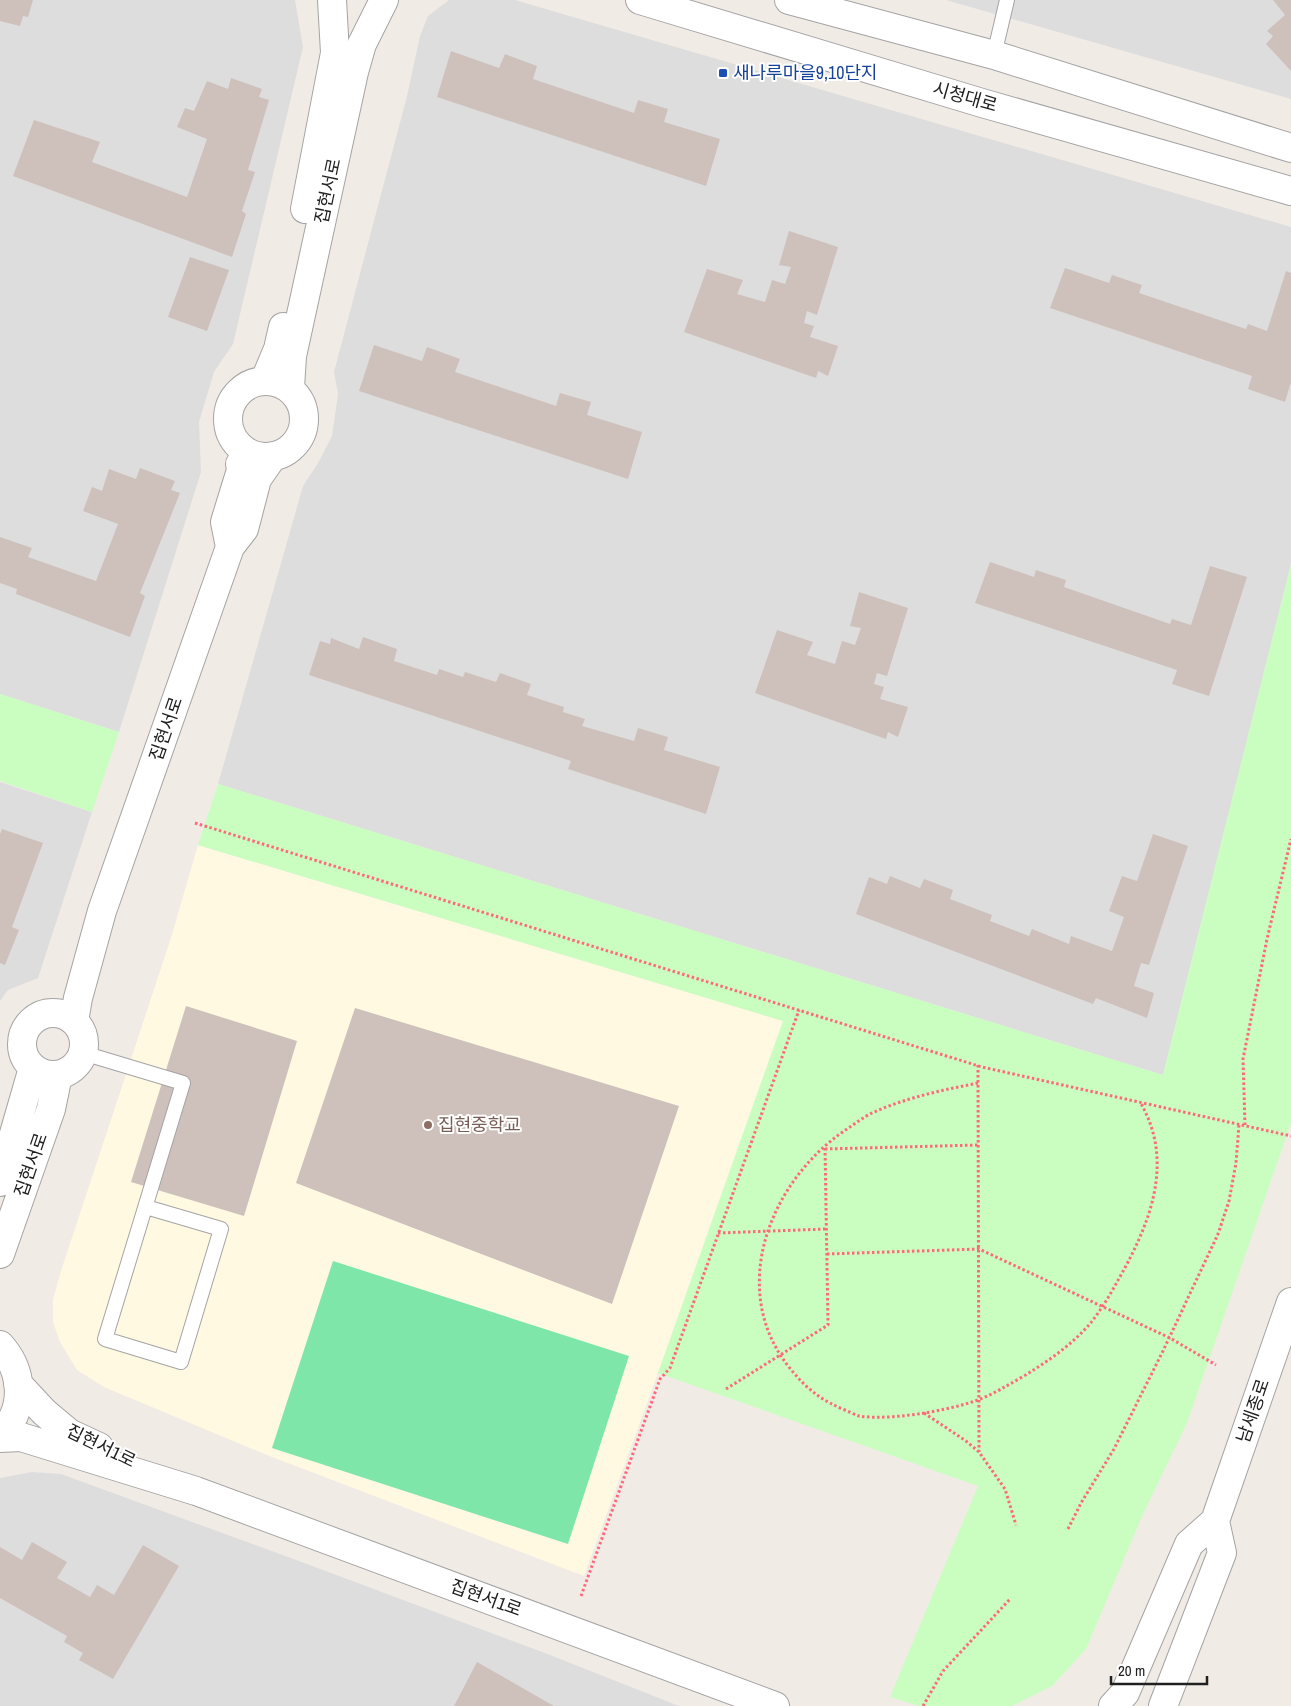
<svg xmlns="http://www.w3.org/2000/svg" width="1291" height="1706" font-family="'Archivo Narrow','Noto Sans KR',sans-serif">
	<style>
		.residential { fill: #dedddd }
		.education { fill: #fff9e1 }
		.park { fill: #c9fec0 }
		.pitch { fill: #7ee6a8 }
		.building { fill: #cec0bb }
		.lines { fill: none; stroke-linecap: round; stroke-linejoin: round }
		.service-casing { stroke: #a4a4a4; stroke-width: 16 }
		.minor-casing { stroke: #a4a4a4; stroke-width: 30 }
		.tertiary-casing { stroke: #a4a4a4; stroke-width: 30 }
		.path { stroke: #ff697a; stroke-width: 3; stroke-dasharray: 2.5 2.5; stroke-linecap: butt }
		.service { stroke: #fff; stroke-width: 14 }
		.minor { stroke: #fff; stroke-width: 28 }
		.tertiary { stroke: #fff; stroke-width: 28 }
		.transit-dot { fill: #1a4fb4; stroke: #fff; stroke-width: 2 }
		.education-dot { fill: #8d6e63; stroke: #fff; stroke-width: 2 }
		.labels { text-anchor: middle; stroke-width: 4; stroke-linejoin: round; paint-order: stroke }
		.transit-label { font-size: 18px; fill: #164399; stroke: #fff; text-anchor: start }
		.street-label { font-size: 18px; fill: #202020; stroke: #fff }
		.education-label { font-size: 18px; fill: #785e54; stroke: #fff; text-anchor: start }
	</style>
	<rect width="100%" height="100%" fill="#f1ebe6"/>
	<path class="residential" d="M0,0H295L303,47L233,344L214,372L199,422L201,472L119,732L0,694Z
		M449,0H515L1291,227V564L1163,1075L218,784L303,486L318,463L332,436L338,394L334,372L407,96L420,36L428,16Z
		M946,0H1291V99Z
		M0,782L92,812L38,978L8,990L0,1001Z
		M32,1472L61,1474L307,1564L545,1653L679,1706H0V1478Z"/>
	<path class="education" d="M198,845L783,1021L658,1373L584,1576L267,1455L104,1387L77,1370L60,1342L53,1322V1299L61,1271L170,941Z"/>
	<path class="park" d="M1291,564V1123L1187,1423L1143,1514L1086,1649L1052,1686L1012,1706H919L890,1697L978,1486L658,1373L783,1021L198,845L218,784L1163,1075Z
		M0,694L119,732L92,812L0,781Z"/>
	<path class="pitch" d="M333,1261L629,1356L568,1544L272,1448Z"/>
	<path class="building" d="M0,0H33L28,17L23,16L20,26L0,21Z
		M1273,0H1291V71L1266,44L1273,36L1267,31L1285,15Z
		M451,51L499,68L505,54L537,66L533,79L634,113L638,100L668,109L664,122L720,139L706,186L437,97Z
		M231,78L262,89L259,97L269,100L248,170L255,172L242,211L246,214L232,257L13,176L34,120L100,142L92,162L187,197L207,139L177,127L185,108L194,111L207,81L228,89Z
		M789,231L838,247L817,315L807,311L804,323L814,326L810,337L838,346L828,376L818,371L816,378L684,332L707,269L743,280L737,294L765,302L772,280L785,284L791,267L779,265Z
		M190,257L229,270L207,331L168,317Z
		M1065,268L1109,283L1112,275L1142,285L1139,293L1246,329L1248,324L1267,331L1286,271L1291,273V382L1285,402L1248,389L1252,376L1050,308Z
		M374,345L422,361L427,347L460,359L455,372L556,406L560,393L591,402L587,415L642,432L628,479L359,391Z
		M140,468L175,481L171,490L180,493L140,593L145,596L130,637L16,594L17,589L0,583V537L32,548L28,557L96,581L118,524L83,511L92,487L102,491L109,469L136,479Z
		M990,562L1034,577L1036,570L1066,580L1064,587L1170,624L1172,619L1191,625L1210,566L1247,577L1209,696L1172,684L1177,670L975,603Z
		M859,592L908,608L887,676L877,673L874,684L884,687L880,699L908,707L898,737L888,732L886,739L755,693L777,630L813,642L807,655L835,664L842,641L855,645L861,628L850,626Z
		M363,637L397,649L394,661L437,675L439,669L463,677L465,672L496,682L500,673L531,684L527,695L564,707L563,712L585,719L582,726L634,741L638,728L668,737L664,750L720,767L706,814L568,769L571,761L309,675L320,641L330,644L331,638L359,649Z
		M2,829L43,843L12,927L19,930L5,965L0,963V834Z
		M1153,834L1188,846L1149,965L1141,963L1134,986L1154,993L1147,1018L1096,998L1093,1004L856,914L869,877L887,884L890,876L920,888L924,879L953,890L950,899L992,915L990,921L1029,936L1032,929L1069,944L1071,936L1112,951L1124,917L1109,911L1122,876L1137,881Z
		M186,1006L297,1041L244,1216L131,1182Z
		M355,1008L679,1106L612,1304L296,1183Z
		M32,1542L67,1562L57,1578L90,1597L97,1585L114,1595L143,1545L179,1566L113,1679L79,1660L83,1653L64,1642L67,1636L0,1598V1547L22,1560Z
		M477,1662L554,1706H454Z"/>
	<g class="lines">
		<defs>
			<path id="service" d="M994,55L1007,0
				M83,1053L183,1083L105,1339L181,1362L221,1229L146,1207"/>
			<path id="minor" d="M305,209L335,53L332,0
				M265,380L278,349L283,327
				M228 419a38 38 0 1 1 76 0a38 38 0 1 1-76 0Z
				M290,388L292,356L354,72L362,44L384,0
				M230,547L225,522L241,470L240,464
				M22 1044a31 31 0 1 1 62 0a31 31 0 1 1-62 0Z
				M74,1021L78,998L102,911L230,547L244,529L257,479L273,456
				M0,1182L33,1068
				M0,1254L51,1109L58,1075
				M0,1345C19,1366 26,1397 10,1423C7,1427 4,1432 0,1435
				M18,1384L44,1412L69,1433L99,1447
				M0,1438L21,1437L196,1491L775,1706"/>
			<path id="tertiary" d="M640,0L982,103L1291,191
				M789,0L994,55L1291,148
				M1113,1706L1125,1693L1189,1544L1215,1521L1291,1302
				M1163,1706L1222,1553L1215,1521"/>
		</defs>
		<use href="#service" class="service-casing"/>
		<use href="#minor" class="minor-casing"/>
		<use href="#tertiary" class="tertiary-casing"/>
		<path class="path" d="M195,823L982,1067L1291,1136
			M978,1065L979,1452
			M978,1083C942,1090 905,1098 872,1113C864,1117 857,1122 850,1127C770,1178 724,1292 793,1372C809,1391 823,1401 845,1410C850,1412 855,1415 859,1416C879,1419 905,1416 925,1413C952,1408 977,1403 1001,1389C1032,1372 1070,1349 1093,1320C1102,1308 1110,1295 1117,1282C1149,1226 1176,1163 1140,1102
			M1245,1125L1243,1059L1267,939L1291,839
			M825,1149L978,1145
			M718,1233L826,1229
			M827,1254L979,1249L1170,1338L1216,1365
			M726,1389L828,1325L825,1146
			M924,1413L966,1441L979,1452L1005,1489L1016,1525
			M1068,1529L1081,1503L1114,1449L1163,1351L1218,1234L1229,1201L1236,1163L1239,1125
			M581,1596L660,1379L670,1368L799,1010
			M923,1706L943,1671L1011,1598"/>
		<use href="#service" class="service"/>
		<use href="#minor" class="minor"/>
		<use href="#tertiary" class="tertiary"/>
	</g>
	<rect class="transit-dot" x="718" y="68" width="10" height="10" rx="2.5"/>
	<circle class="education-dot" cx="428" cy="1125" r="5"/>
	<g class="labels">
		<g class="transit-label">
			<text x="733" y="79">새나루마을9,10단지</text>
		</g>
		<g class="street-label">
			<text transform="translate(965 97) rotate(16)" y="6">시청대로</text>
			<text transform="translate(328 191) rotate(-78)" y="6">집현서로</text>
			<text transform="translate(166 729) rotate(-71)" y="6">집현서로</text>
			<text transform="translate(31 1165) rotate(-71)" y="6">집현서로</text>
			<text transform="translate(1253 1411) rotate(-71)" y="6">남세종로</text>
			<text transform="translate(101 1446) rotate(26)" y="6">집현서1로</text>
			<text transform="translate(486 1598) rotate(20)" y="6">집현서1로</text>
		</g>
		<g class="education-label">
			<text x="438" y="1131">집현중학교</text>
		</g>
	</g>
	<path d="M1111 1676v8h96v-8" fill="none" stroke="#202020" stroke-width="2.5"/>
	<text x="1118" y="1676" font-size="15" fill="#202020" stroke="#ffffff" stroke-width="4" paint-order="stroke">20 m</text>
</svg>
